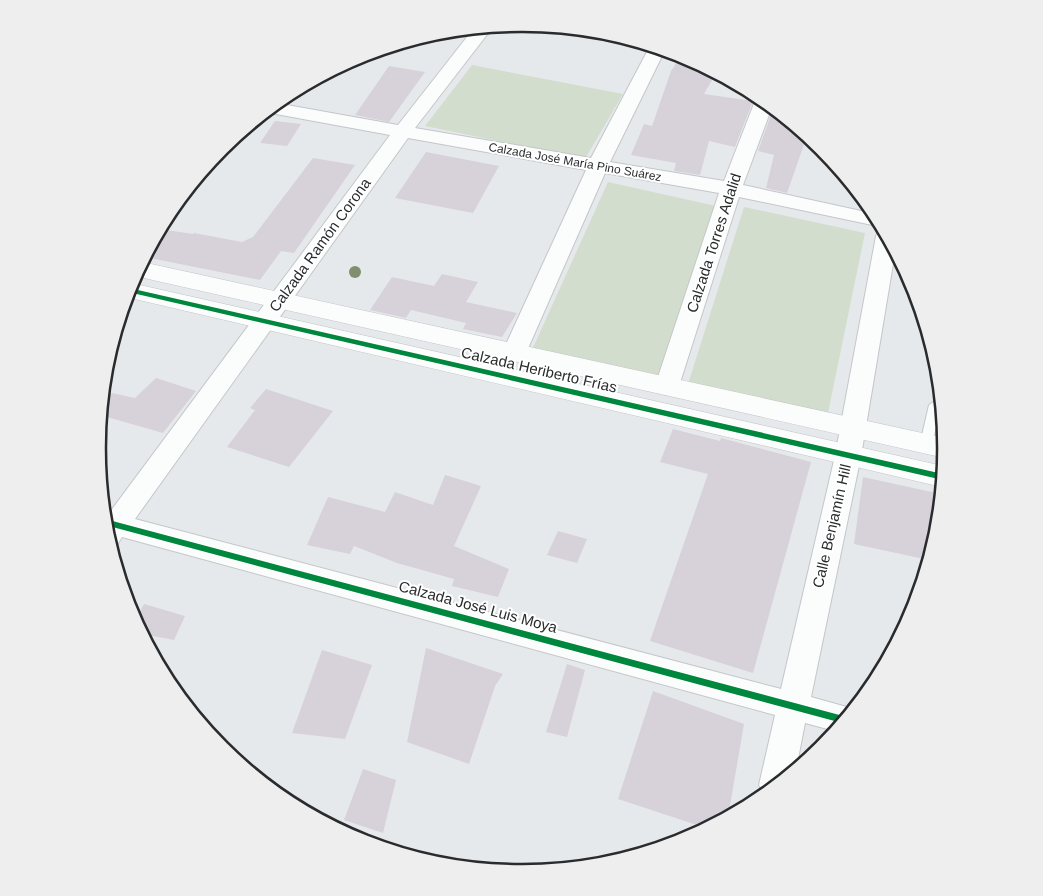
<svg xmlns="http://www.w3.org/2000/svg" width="1043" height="896" font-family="Helvetica,sans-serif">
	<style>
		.green { fill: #d3ddcd }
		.building { fill: #d7d1d9 }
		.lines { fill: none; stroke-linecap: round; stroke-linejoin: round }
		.lane-casing { stroke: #c4c6c9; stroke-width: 2 }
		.street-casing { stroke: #c4c6c9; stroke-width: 2 }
		.secondary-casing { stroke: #c4c6c9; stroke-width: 1 }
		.lane { fill: #fbfcfc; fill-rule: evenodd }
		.street { fill: #fbfcfc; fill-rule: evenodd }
		.secondary { fill: #fbfcfc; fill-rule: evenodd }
		.cycleway-casing { stroke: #fff; stroke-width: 3 }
		.cycleway { fill: #00873e; fill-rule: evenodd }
		.tree { fill: #818f70 }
		.labels { text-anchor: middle; stroke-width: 4; stroke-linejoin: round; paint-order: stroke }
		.far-street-label { font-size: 12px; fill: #292b2d; stroke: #fff }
		.street-label { font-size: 15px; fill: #292b2d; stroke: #fff }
		.rim { fill: none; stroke: #292b2d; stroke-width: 2.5 }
	</style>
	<rect width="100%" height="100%" fill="#e6e9ec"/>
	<path class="green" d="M472,65L623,94L585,159L425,126Z
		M608,182L734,210L664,380L531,352Z
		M744,207L865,233L828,413L688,384Z"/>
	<path class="building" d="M679,59L698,63L716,73L704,94L753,101L735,147L709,141L700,175L674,171L676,163L631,155L644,124L652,126L671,71Z
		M389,66L425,72L389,122L355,115Z
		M773,109L807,136L787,193L766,188L774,155L758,151Z
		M275,121L301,124L287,146L260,143Z
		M426,152L499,166L473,213L395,198Z
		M313,158L355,165L294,253L281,251L260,280L145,257L160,229L193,234L194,233L242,242L253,237Z
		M442,274L478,282L466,302L517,313L502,337L463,329L466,323L411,310L406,318L370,310L392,277L434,286Z
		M156,378L196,391L163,433L100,415L102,400L112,393L135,398Z
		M266,389L333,411L289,467L227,447L255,410L250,408Z
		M673,429L720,441L721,438L811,462L753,673L650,641L708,474L660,462Z
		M445,475L481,486L454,546L509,569L498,597L452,586L454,579L397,563L354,546L350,554L307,545L328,497L385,512L395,492L433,505Z
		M863,477L941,494L938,531L929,560L854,544Z
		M558,531L587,539L577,563L547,555Z
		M144,604L185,616L174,640L142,634L135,621Z
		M426,648L503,674L495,686L469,764L407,742Z
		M322,650L372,665L345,739L292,733Z
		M567,664L585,670L567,737L546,732Z
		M653,691L744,724L728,817L706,828L618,799Z
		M363,769L396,780L383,833L344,820Z"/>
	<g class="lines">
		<defs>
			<path id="lane" d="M935,401L941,403L942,411H940L932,444L930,447H922L920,444L929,405Z"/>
			<path id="street" d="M491,27L489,32L415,128L591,158L650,46L665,50L610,162L724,181L755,101L759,97L772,107L743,185L875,214L882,227L739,197L679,386L676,392L667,395L658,392L655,386L719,193L605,173L526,353L523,359L514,361L505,359L502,353L586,170L408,138L135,519L781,689L835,456L876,236L879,231L884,230L895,252L861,456L811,697L854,709L835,731L805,723L796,769L764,795L759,785L775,715L122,537L117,545L110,547L105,530L104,512H110L390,135L265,112L276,103L398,125L474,28Z
				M557,27L605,32L623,38L616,40L565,33L559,32Z"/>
			<path id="secondary" d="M142,262L945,438V458L135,276Z
				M131,283L943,466L942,487L126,297Z"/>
		</defs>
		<use href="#lane" class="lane-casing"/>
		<use href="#street" class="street-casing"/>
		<use href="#secondary" class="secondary-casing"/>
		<use href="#lane" class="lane"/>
		<use href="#street" class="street"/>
		<use href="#secondary" class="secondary"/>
		<defs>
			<path id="cycleway" d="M129,288L943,474V480L128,292Z
				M104,519H105L847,717L842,723L105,525Z"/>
		</defs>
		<use href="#cycleway" class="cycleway-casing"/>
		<use href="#cycleway" class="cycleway"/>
	</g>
	<circle class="tree" cx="355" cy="272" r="6"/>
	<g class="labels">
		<g class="far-street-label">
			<text transform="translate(575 162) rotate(10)" y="4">Calzada José María Pino Suárez</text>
		</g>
		<g class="street-label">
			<text transform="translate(714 243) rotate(-72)" y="5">Calzada Torres Adalid</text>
			<text transform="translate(320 245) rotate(-54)" y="5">Calzada Ramón Corona</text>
			<text transform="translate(539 370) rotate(13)" y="5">Calzada Heriberto Frías</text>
			<text transform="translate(832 526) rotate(-77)" y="5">Calle Benjamín Hill</text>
			<text transform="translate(478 607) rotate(15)" y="5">Calzada José Luis Moya</text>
		</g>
	</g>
	<path d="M0 0H1043V896H0ZM521 32H522A415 415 0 0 1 937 447V449A415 415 0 0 1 522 864H521A415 415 0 0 1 106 449V447A415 415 0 0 1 521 32Z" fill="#eee" fill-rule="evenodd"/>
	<path class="rim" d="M521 32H522A415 415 0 0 1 937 447V449A415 415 0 0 1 522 864H521A415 415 0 0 1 106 449V447A415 415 0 0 1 521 32Z"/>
</svg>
